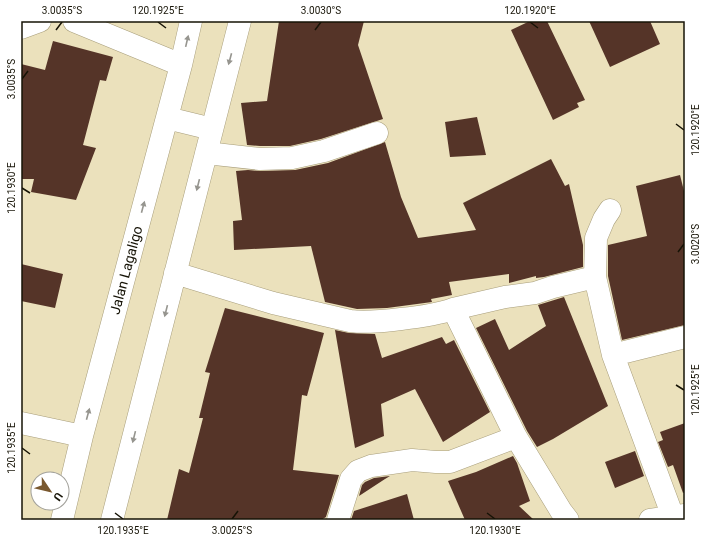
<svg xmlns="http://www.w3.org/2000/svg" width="706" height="541" font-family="Roboto,sans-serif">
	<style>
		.building { fill: #553428 }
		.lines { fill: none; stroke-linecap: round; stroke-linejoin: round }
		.street-casing { stroke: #a89e7b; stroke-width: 23 }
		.street { stroke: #fff; stroke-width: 22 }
		.oneway { fill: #96958f }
		.ticks { fill: none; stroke: #161306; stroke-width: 1.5 }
		.labels { text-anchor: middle; stroke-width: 4; stroke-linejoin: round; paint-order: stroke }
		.street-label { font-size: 14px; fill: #161306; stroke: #fff }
		.neatline { fill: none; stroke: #161306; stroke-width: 1.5 }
		.ticks-label { font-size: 10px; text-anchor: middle; fill: #161306 }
	</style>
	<rect width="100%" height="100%" fill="#ebe1bc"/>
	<path class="building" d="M279,21H364L358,45L383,119L321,139L290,146H260L247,145L241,103L267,101Z
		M530,21H547L585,100L577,103L579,107L553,120L511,30Z
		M589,21H650L660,44L610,67Z
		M53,41L113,57L106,81L100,80L83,145L96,148L76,200L31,192L34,179H21V64L45,70Z
		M477,117L486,155L450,157L445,122Z
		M385,142L401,197L418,238L476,230L463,203L551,159L565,186L569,184L583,245V267L544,277L536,278V276L509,283V274L449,282L452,295L431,299L432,302L387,308L357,309L325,302L311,246L234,250L233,221L242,220L236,171L248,170L260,171L295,170L328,163Z
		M680,175L685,195V325L622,340L608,276V245L647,236L636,186Z
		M21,264L63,274L55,308L21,301Z
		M564,297L608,406L553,439L537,447L527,431L476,328L495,319L509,350L546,326L538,305Z
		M225,308L324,333L307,396L302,395L293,470L339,475L326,517L321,520H167L179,469L189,473L203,418H199L210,373L205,372Z
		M335,330L349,333L375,334L382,358L442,337L446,344L454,340L490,412L443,442L415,389L381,404L384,436L355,448Z
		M685,423V492L683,493L673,465L668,467L658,442L663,440L660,432Z
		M635,451L644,476L615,488L605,462Z
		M513,456L517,463L530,501L519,506L534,520H465L448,481L476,472Z
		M390,476L385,479L359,496L362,485L365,482L374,478Z
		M407,494L414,520H351L354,511Z"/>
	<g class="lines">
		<defs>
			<path id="street" d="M74,21L181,65
				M21,28L40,21
				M167,118L212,129
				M206,153L260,159L292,158L324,151L377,133
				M610,210L604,219L596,238L595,277L613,355L673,517
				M175,273L273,303L350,321C367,323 384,321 401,319C419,317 436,315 453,309L516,437L561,511L568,520
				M453,309L505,297L535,293L553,287L595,277
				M613,355L685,337
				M21,423L82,436
				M62,520L82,436L181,65L191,21
				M112,520L240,21
				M338,520L351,479L358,471L371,466L412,460L436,462H450L516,437
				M650,520L685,515"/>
		</defs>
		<use href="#street" class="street-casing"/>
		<use href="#street" class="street"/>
	</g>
	<defs><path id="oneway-solid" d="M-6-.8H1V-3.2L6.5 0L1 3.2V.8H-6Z"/></defs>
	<g class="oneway">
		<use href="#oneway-solid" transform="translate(187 41) rotate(-77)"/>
		<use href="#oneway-solid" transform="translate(230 59) rotate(105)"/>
		<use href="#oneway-solid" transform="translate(198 185) rotate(104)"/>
		<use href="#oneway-solid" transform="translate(143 207) rotate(-75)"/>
		<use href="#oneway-solid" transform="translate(166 311) rotate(104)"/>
		<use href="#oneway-solid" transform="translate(88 414) rotate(-75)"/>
		<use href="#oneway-solid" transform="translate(134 437) rotate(104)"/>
	</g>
	<path class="ticks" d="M158,22L166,28M530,22L538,28M56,30L62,22M315,30L321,22M22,79L28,71M676,124L684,130M22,188L30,193M678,252L684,244M676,385L684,390M22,448L30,454M115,513L123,519M487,513L495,519M232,519L238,511"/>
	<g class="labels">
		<g class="street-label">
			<text transform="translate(126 270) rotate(-75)" y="5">Jalan Lagaligo</text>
		</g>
	</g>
	<rect width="706" height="541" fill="none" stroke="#ffffff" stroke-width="44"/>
	<g transform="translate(50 491) rotate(125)"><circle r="19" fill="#ffffff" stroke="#a2a19b"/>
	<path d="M0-3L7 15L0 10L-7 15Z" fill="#79582f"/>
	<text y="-6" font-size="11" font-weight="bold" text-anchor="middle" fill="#161306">U</text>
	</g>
	<rect x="22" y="22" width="662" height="497" class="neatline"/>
	<g class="ticks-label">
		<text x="62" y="14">3.0035°S</text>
		<text x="158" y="14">120.1925°E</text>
		<text x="321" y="14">3.0030°S</text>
		<text x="530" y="14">120.1920°E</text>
		<text transform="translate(11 79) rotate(-90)" y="4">3.0035°S</text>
		<text transform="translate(695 130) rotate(-90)" y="4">120.1920°E</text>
		<text transform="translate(11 188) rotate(-90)" y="4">120.1930°E</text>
		<text transform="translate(695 244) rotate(-90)" y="4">3.0020°S</text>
		<text transform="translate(695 390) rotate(-90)" y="4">120.1925°E</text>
		<text transform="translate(11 448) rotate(-90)" y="4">120.1935°E</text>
		<text x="123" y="534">120.1935°E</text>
		<text x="232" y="534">3.0025°S</text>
		<text x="495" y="534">120.1930°E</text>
	</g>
</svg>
